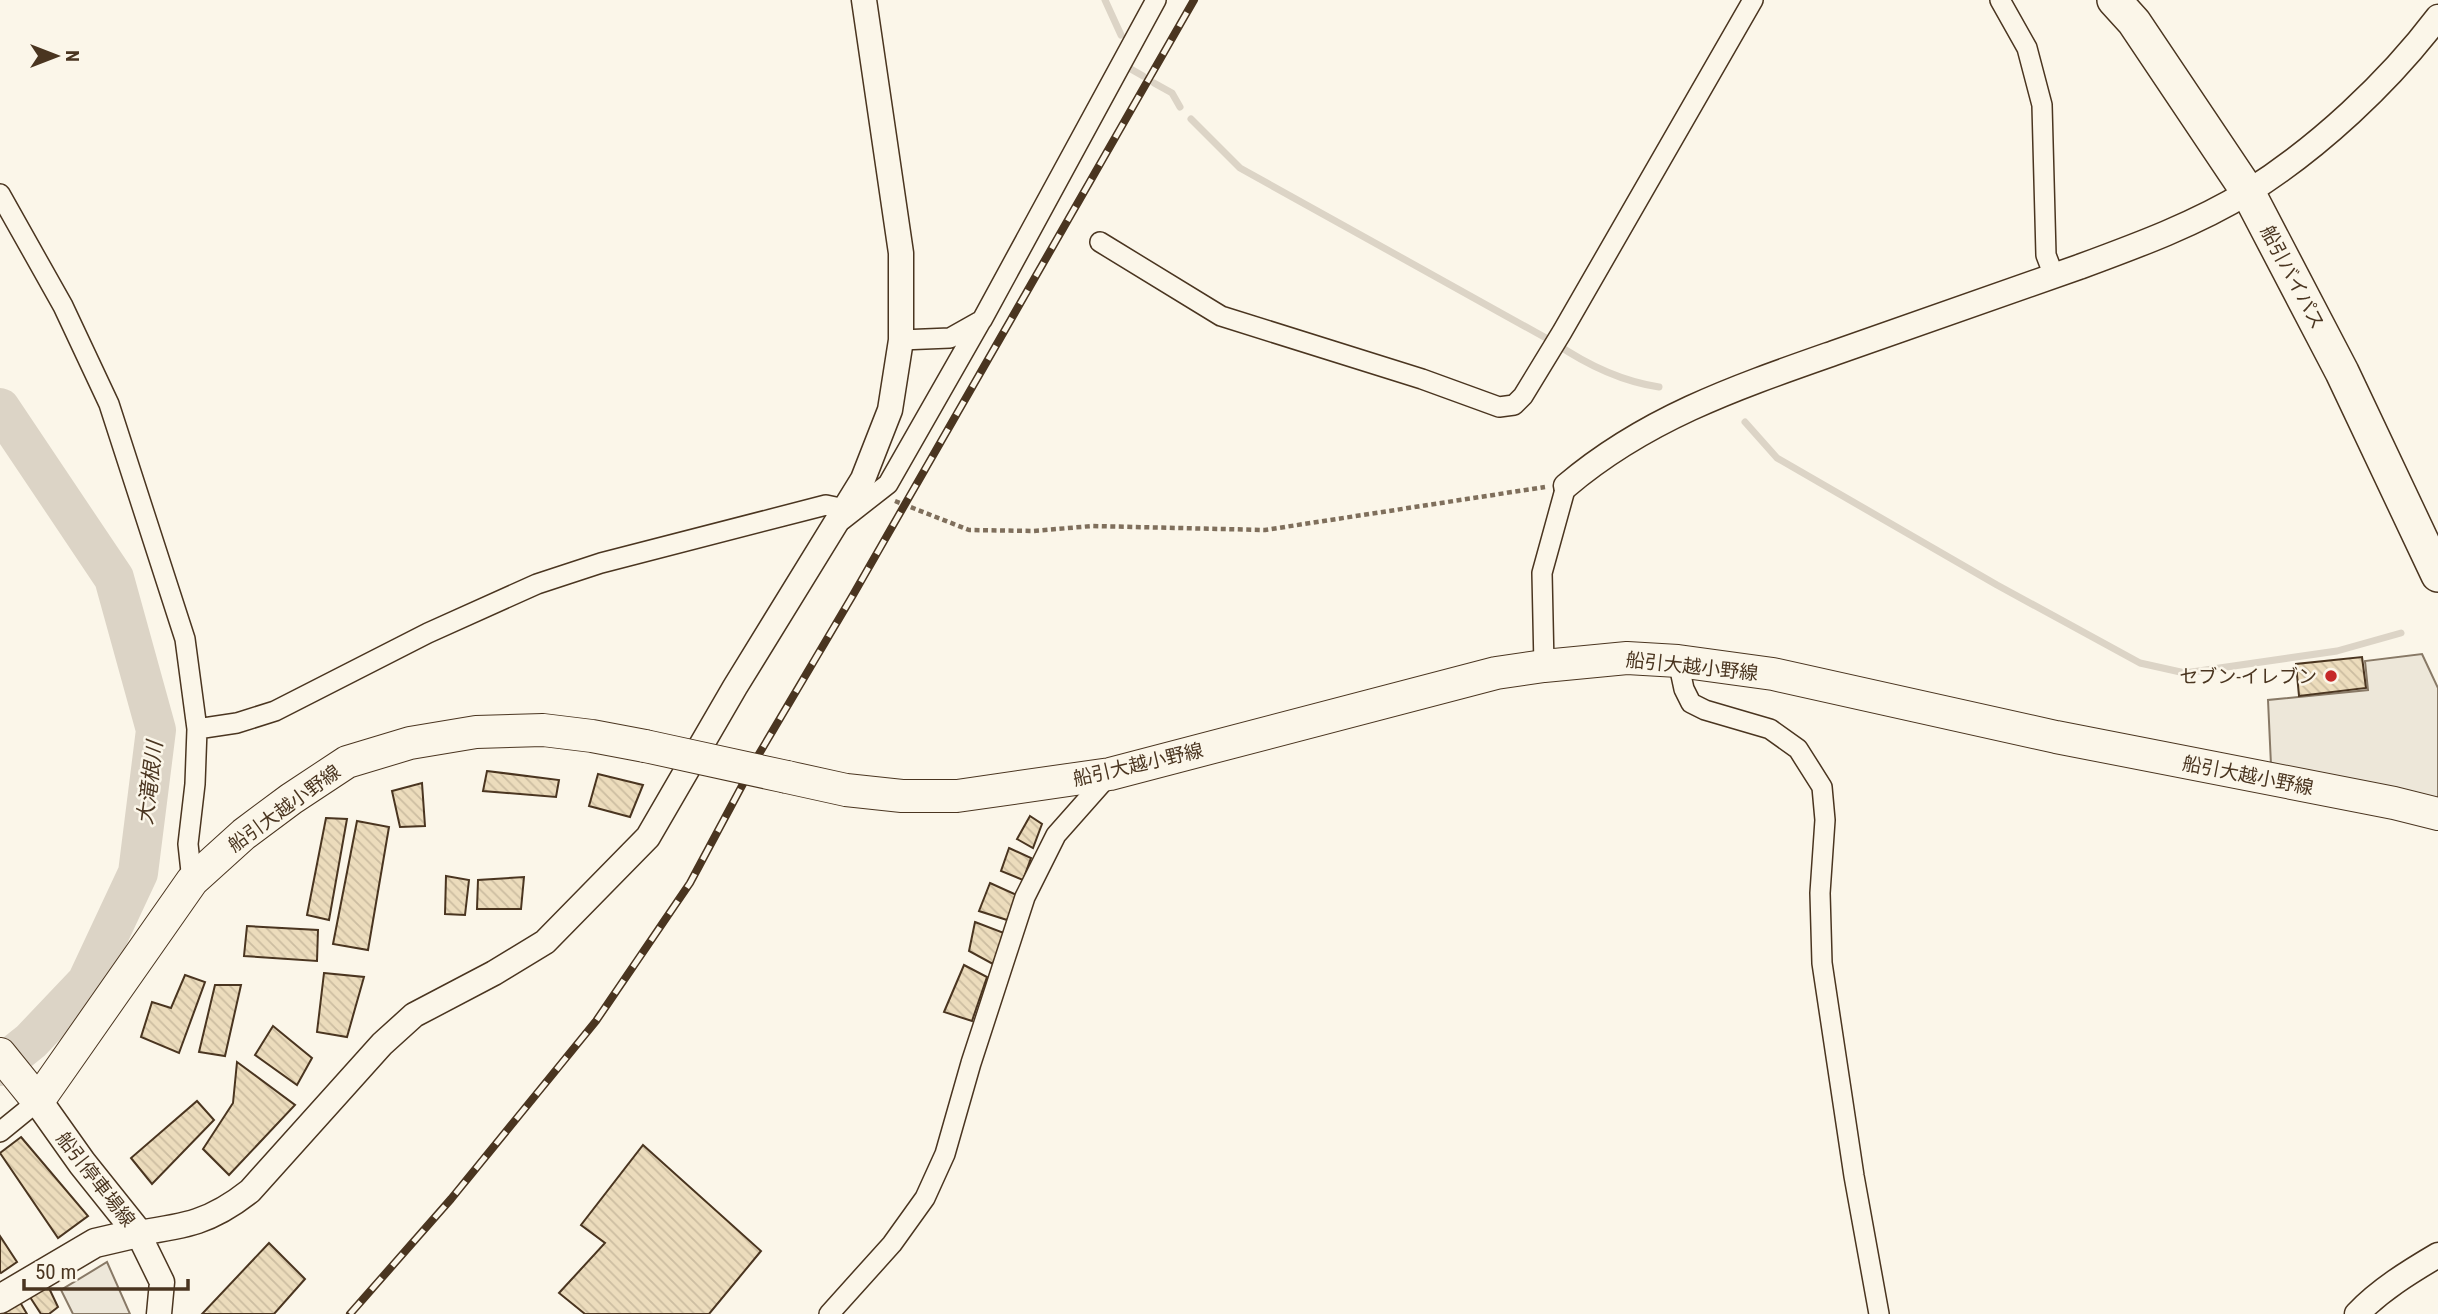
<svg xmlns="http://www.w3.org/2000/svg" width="2438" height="1314" font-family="'Roboto Condensed','Noto Sans JP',sans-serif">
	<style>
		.parking { fill: #ede7d9; stroke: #887966; stroke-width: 2 }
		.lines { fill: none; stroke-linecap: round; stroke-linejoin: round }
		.stream { stroke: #dcd4c6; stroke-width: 7 }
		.river { stroke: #dcd4c6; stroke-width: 40 }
		.building { fill: url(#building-back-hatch); stroke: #4a3520; stroke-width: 2 }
		.minor-casing { stroke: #4a3520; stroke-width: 22 }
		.tertiary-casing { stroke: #4a3520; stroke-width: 27 }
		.secondary-casing { stroke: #4a3520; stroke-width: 31 }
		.primary-casing { stroke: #4a3520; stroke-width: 34 }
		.trunk-casing { stroke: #4a3520; stroke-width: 36 }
		.path { stroke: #7f6f5c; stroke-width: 4.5; stroke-dasharray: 5 3.5; stroke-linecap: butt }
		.minor { stroke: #fbf6e9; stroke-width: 19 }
		.tertiary { stroke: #fbf6e9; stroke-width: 24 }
		.secondary { stroke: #fbf6e9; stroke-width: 28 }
		.primary { stroke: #fbf6e9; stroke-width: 32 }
		.trunk { stroke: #fbf6e9; stroke-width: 33 }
		.rail-casing { stroke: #4a3520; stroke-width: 8 }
		.rail { stroke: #fbf6e9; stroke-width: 5; stroke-dasharray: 16; stroke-linecap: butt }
		.primary-bridge-casing { stroke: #4a3520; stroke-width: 34; stroke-linecap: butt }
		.primary-bridge { stroke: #fbf6e9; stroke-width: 32 }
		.poi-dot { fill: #c62828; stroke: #fbf6e9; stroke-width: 2.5 }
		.labels { text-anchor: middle; stroke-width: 5; stroke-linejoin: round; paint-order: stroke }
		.street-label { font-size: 19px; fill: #4a3520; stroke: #fbf6e9 }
		.poi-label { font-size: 19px; fill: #4a3520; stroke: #fbf6e9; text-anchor: end }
		.water-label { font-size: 21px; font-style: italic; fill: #4a3520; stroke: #fbf6e9 }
	</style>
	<defs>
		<pattern id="building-back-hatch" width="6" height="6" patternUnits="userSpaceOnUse" patternTransform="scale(1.75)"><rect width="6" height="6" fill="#ecdcbc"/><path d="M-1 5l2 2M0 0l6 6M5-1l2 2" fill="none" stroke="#ccbda1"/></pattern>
	</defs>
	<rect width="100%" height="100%" fill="#fbf6e9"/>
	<path class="parking" d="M2422,654L2438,688V801L2271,765L2268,700L2368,690L2365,661Z
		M107,1262L130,1314H73L61,1290Z"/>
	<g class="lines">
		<path class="stream" d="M1105,0L1121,35
			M1129,68L1143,76
			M1154,83L1172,93L1180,107
			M1191,119L1240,168L1555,343C1587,365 1620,381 1659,387
			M1745,422L1777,458L1997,585L2140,663L2185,673L2337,651L2401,633"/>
		<path class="river" d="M0,408L114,578L156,730L138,873L87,982L31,1041L0,1066"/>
	</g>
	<path class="building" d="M2362,657L2366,688L2299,696L2296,664Z
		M487,771L559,780L556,797L483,791Z
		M598,774L643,785L630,817L589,806Z
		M422,783L425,826L400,827L392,791Z
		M1030,816L1042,824L1033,848L1017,839Z
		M326,818L347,819L329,920L307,915Z
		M357,821L389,827L368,950L333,944Z
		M1009,848L1031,858L1023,880L1001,871Z
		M446,876L469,880L465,915L445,914Z
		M524,877L521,909H477L478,880Z
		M990,883L1019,896L1007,920L979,911Z
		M975,922L1004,933L993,964L969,951Z
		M247,926L318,930L317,961L244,956Z
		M964,965L987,977L972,1021L944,1012Z
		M324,973L364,977L347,1037L317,1032Z
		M185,975L205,982L179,1053L141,1037L152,1002L171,1008Z
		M215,985H241L225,1056L199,1052Z
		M273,1026L312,1058L297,1085L255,1055Z
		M237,1062L295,1105L229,1175L203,1149L233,1103Z
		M197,1101L214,1120L152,1184L131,1158Z
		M21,1137L88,1216L58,1238L0,1153Z
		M643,1145L761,1251L709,1314H585L559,1293L605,1243L581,1225Z
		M0,1236L17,1262L1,1273L0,1272Z
		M269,1243L305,1279L274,1314H202Z
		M48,1286L58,1307L49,1314H41L28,1294Z
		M17,1297L27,1314H3L1,1309Z"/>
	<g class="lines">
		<defs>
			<path id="minor" d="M2000,0L2027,48L2042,105L2046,255L2054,276
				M0,194L63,306L109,404L185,639L197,729L195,784L188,844L192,881
				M1100,242L1221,316L1422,379L1499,407L1514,405L1523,396L1562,332L1753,0
				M901,340L950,338L982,320L1156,0
				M842,520L888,484L981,321
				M1678,661L1684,689L1691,703L1705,710L1770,729L1798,749L1822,787L1825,820L1820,893L1822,963L1854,1176L1879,1314
				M1544,666L1542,573L1566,486
				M197,729L237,723L275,711L428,633L537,584L601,563L826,505L845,509
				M0,1132L38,1101
				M829,1314L892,1244L925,1198L945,1154L971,1063L1025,897L1056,835L1110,774"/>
			<path id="tertiary" d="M1566,486C1646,418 1737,387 1834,353C1916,324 1998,296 2079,267C2136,246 2196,224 2248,192C2318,148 2388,83 2438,17
				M159,1314L162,1282L138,1233C186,1226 211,1222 250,1191L382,1044L414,1015L494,973L545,942L648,837L735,687L863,479L890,410L901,340V253L864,0
				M2357,1314C2380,1290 2409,1272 2438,1255"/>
			<path id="secondary" d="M0,1299L95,1243L138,1233L82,1163L38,1101"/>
			<path id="primary" d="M787,777L846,790L902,796H957L1110,774L1496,673L1544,666L1627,658L1678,661L1773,674L2056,737L2394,803L2438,814
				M0,1054L38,1101L192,881L244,834L291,799L347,762L410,743L476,732L543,730L592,736L645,746"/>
			<path id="trunk" d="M2114,0L2134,22L2248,192L2342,372L2438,575"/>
		</defs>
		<use href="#minor" class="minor-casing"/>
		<use href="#tertiary" class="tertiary-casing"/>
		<use href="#secondary" class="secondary-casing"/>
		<use href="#primary" class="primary-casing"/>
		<use href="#trunk" class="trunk-casing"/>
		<path class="path" d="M895,501L969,530L1034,531L1092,526L1265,530L1545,487"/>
		<use href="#minor" class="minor"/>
		<use href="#tertiary" class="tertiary"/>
		<use href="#secondary" class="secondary"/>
		<use href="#primary" class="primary"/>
		<use href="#trunk" class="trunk"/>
		<defs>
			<path id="rail" d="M350,1314L451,1199L596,1021L690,883L759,754L853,595L1194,0"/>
		</defs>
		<use href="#rail" class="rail-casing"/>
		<use href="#rail" class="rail"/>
		<defs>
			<path id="primary-bridge" d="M645,746L787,777"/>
		</defs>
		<use href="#primary-bridge" class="primary-bridge-casing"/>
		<use href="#primary-bridge" class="primary-bridge"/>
	</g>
	<circle class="poi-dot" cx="2331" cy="676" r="7"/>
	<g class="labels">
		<g class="street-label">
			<text transform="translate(2293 277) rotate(62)" y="7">船引バイパス</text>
			<text transform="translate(1692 666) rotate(6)" y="7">船引大越小野線</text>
			<text transform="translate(1138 764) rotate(-13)" y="7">船引大越小野線</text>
			<text transform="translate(2248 775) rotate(11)" y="7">船引大越小野線</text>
			<text transform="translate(284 808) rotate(-36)" y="7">船引大越小野線</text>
			<text transform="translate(96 1179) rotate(52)" y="7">船引停車場線</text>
		</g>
		<g class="poi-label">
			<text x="2317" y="683">セブン-イレブン</text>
		</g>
		<g class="water-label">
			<text transform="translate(150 783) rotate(-83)" y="7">大滝根川</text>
		</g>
	</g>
	<g transform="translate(56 56) rotate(90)" stroke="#fbf6e9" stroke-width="5" paint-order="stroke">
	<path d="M0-5L12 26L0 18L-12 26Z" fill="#4a3520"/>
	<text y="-10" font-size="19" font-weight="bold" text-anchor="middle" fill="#4a3520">N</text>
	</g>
	<path d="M24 1279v10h164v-10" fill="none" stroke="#4a3520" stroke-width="3.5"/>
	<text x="35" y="1279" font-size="21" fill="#4a3520" stroke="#fbf6e9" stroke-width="5" paint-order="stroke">50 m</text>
</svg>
